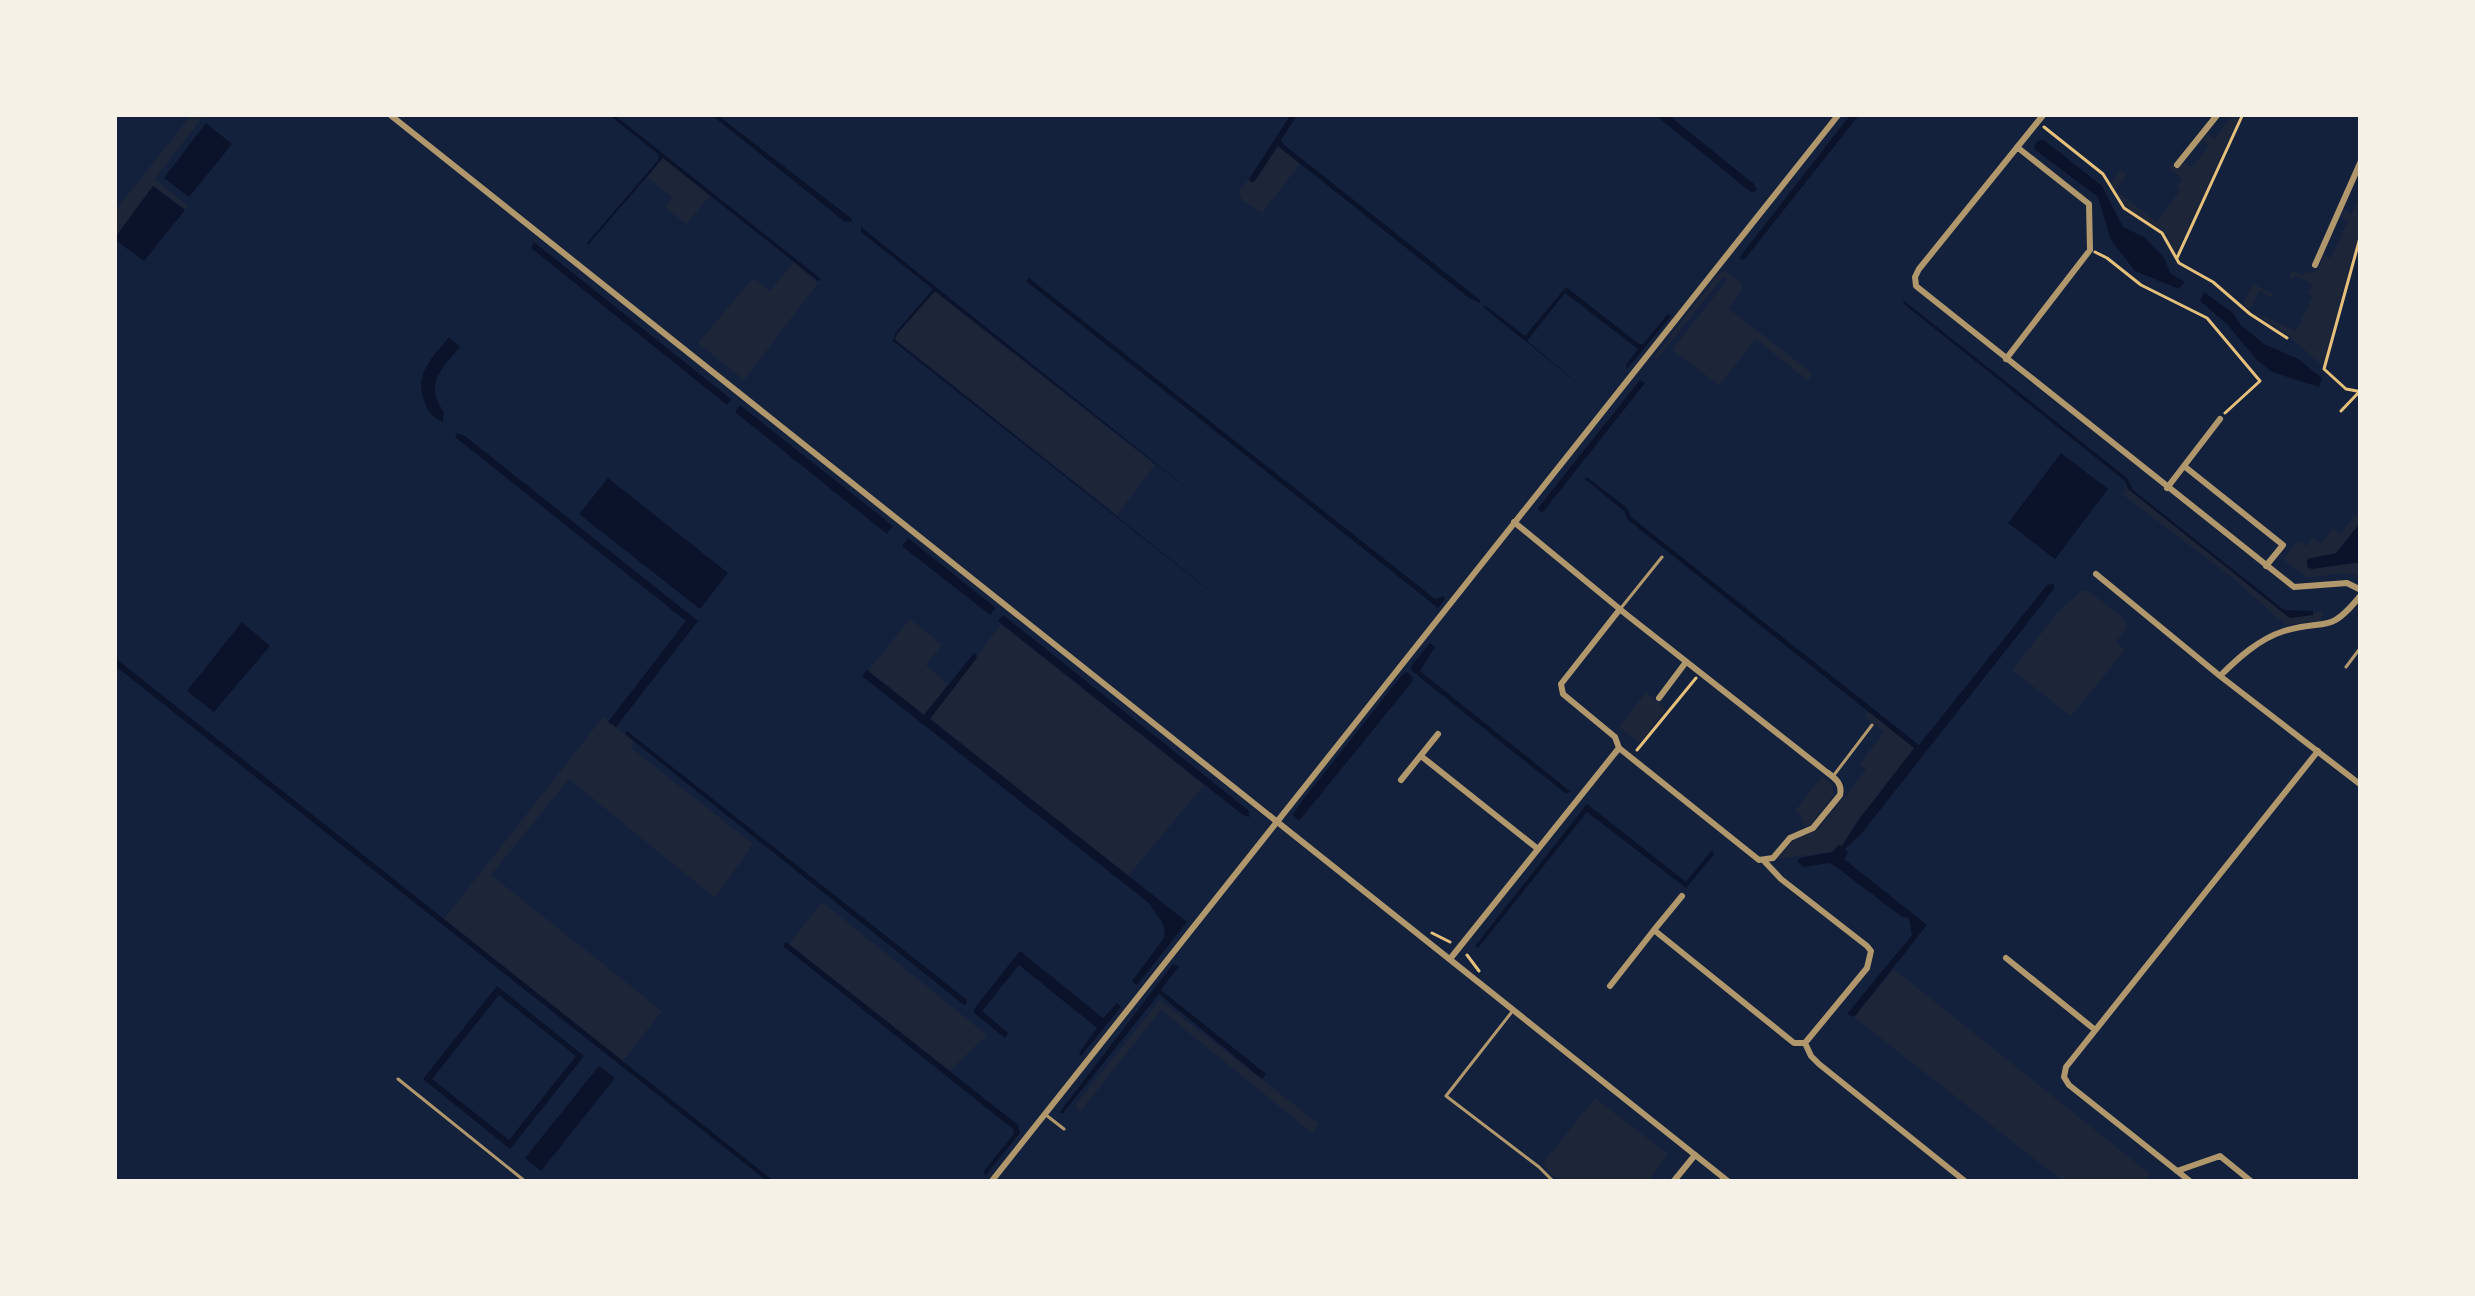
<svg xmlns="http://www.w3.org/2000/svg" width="2475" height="1296" font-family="Ubuntu,sans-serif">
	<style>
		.green { fill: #1d2539 }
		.water { fill: #0b132b; fill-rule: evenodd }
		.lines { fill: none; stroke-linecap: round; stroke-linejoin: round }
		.path { stroke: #e5c07b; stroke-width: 3 }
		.service { stroke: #b1986c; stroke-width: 3 }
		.minor { stroke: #b1986c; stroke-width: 6 }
		.tertiary { stroke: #b1986c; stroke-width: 6 }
	</style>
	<rect width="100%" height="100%" fill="#14213d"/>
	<path class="green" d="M192,114H205L155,179L188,206L185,210L153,186L114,239V212Z
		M2234,114H2241L2175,256L2163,231L2126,207L2111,183L2121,170L2127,174L2116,190L2156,222L2180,191L2176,187L2183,179L2169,168L2171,165L2179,167L2185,162L2192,167L2209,146L2203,140L2207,134L2214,139Z
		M1278,146L1300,164L1262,213L1241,199L1239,191L1249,179L1254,182Z
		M663,158L710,196L686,224L665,207L672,197L647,177Z
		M2361,193V225L2323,366L2286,334L2243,305L2253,284L2274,294L2272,298L2259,291L2250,310L2296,331L2313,296L2308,294L2312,284L2295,275L2293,279L2289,278L2292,270L2302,275L2305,272L2312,273L2317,270L2324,255L2331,258L2348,221L2341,217L2345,210L2352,213Z
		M794,262L818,283L744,380L698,343L753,278L770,291Z
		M1726,271L1740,281L1742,288L1729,309L1812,373L1808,381L1756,339L1719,385L1672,350L1727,280L1724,276L1657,359L1654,357L1717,275Z
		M934,291L1155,465L1117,515L894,338Z
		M2127,487L2290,618L2324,611L2320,621L2286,625L2235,580L2122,494Z
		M2361,508V522L2336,553L2351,562H2361V576L2343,573L2307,578L2283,559L2298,541L2307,546L2313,538L2321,543L2333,528L2341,533Z
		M2081,591H2088L2124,618L2127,627L2116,642L2125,650L2071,716L2012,670L2057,613Z
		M910,619L942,645L926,665L948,684L924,715L868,671Z
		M1001,624L1204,785L1127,877L930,718Z
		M1646,692L1666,709L1640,743L1619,727Z
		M1869,711L1915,748L1858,820L1841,847L1838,845L1832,852L1777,859L1793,841L1818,829L1866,770L1860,764L1884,732L1865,717Z
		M603,717L634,742L631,748L753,844L715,898L569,779L491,875L662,1011L623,1061L444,919Z
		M1822,776L1832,784L1834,795L1811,824L1804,826L1800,814L1795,811Z
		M822,902L987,1035L950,1071L789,944Z
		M1894,969L2150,1174L2143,1182H2064L1854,1017Z
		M1160,1000L1319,1124L1312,1133L1161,1010L1080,1112L1075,1105Z
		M1595,1098L1668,1154L1650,1179L1651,1182C1627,1182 1577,1186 1557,1178C1549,1175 1547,1169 1543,1163Z"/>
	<path class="water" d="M608,114H613L821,279L818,281L663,158L588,245L587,243L659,159L658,154Z
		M716,114L852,219L851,222L844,221L714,117Z
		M1291,114H1298L1281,140L1283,144L1480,300V303L1469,298L1278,146L1254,182H1250L1249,179Z
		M1654,114H1667L1754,184L1757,190L1752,193Z
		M1851,114H1860L1744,260L1739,258Z
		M206,123L232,144L189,197L164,178Z
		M2044,140L2102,186L2123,227L2144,237L2165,259L2170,273L2185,282L2179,289L2135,271L2111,240L2098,197L2034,149L2037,141Z
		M153,186L185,210L144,261L114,239Z
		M861,227L1203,501L935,291L897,334L895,340L1267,636L893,341L896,332L933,289L861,232Z
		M534,242L731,399L727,405L531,248Z
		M1029,278L1435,599L1444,596L1445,599L1438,608L1026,281Z
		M1566,287L1639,344H1643L1668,314L1671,316L1627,369L1626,365L1638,349L1565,293L1527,341L1591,394L1483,307L1486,306L1525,336Z
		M2204,292L2232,312L2241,325L2264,344L2298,359L2322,378L2319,387L2272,372L2256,359L2227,324L2200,301Z
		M1903,300L2127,478L2133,490L2284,610L2313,611V615L2290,618L2128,489L2125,481L1904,304Z
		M449,337L460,347C446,364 428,379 438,402C446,419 444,404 443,422C432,417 428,412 424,400C414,373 433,357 449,337Z
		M1640,380L1645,383L1543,512L1539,511L1538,508Z
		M740,405L893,526L887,534L735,412Z
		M457,433L465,436L698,621L616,727L608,722L686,621L455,437Z
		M2061,453L2108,489L2055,559L2008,523Z
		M1587,477L1627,508L1631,517L1919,745L2047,585L2054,584V589L1862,833L1845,849L1848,852L1844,859L1927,925L1854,1017L1847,1014L1912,935L1909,918L1902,917L1835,866L1829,863L1803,867L1797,861L1800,858L1832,852L1839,845L1842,846L1858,821L1914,748L1628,520L1624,511L1585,479Z
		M608,478L728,573L700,609L579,514Z
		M2361,522V562L2312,569L2307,567V559L2336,553Z
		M908,538L996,608L990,615L902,546Z
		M1003,615L1248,810L1250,817L1243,815L998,621Z
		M242,622L270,646L214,712L187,691Z
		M1430,643L1435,647L1420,671L1571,792L1565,793L1412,671L1411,666Z
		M974,653L977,655L976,659L930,719L1187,922L1137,985L1132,981L1164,938C1167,921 1156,917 1150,904L862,676L867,670L924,715Z
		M114,657L775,1182H768L114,665Z
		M1407,672L1413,678L1412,682L1299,821L1293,815L1299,805L1402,675Z
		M627,731L967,1000V1003L964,1005L625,734Z
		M1587,804L1686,882L1712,850L1714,854L1686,888L1587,812L1478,948L1475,946Z
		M786,942L1018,1125L1020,1133L985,1176L984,1171L1014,1134L1013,1129L783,946Z
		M1020,951L1103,1018L1117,1003L1121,1007L1081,1056L1079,1053L1097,1028L1019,965L982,1011L1008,1033L1005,1038L974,1013V1009Z
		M1173,964L1179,966L1161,990L1266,1074L1262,1079L1159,994L1063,1113H1059Z
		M497,986L584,1056L510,1149L423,1079ZM499,995L576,1056L509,1140L432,1079Z
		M599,1066L615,1078L541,1171L525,1158Z"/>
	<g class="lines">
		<path class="path" d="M2044,127L2103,174L2124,208L2162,233L2179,263L2213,282L2250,314L2287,338
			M2095,252L2107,258L2141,285L2207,318L2260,381L2225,413
			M2177,258L2243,114
			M2357,391L2346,389L2324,369L2361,234
			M2341,411L2361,390
			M1637,750L1696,678
			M1432,933L1450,942
			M1467,955L1479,971"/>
		<path class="service" d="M1621,608L1662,557
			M2346,667L2361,647
			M1834,775L1872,725
			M1511,1013L1446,1096L1539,1167L1554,1182
			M398,1079L526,1182
			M1046,1115L1064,1129"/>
		<path class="minor" d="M2044,114L1919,269L1915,277L1916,286L2294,587L2347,583L2361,590
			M2177,165L2218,114
			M2315,265L2361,161
			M2006,359L2090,250L2089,204L2017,147
			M2184,466L2283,545L2266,566
			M2167,488L2220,419
			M1514,522L1627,615L1824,770C1833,777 1843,782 1840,795L1813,828L1790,838L1773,858L1759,860L1619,748
			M2096,574L2220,676L2361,785
			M2220,676C2238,658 2259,639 2284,631C2327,618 2328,636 2361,595
			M1659,698L1686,662
			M1421,756L1538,849
			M1401,780L1438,734
			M1765,862L1781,879L1867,946L1871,951L1867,968L1805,1043
			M1654,930L1682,896
			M2006,958L2094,1029
			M1450,959L1619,748L1615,737L1563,694L1561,684L1620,609
			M1610,986L1654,930L1794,1043H1805L1811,1056L1819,1064L1966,1182
			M2177,1171L2220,1156L2252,1182
			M991,1182L1839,114
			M1673,1182L1695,1155
			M2191,1182L2069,1085L2064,1077L2066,1067L2318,751"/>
		<path class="tertiary" d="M389,114L1729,1182"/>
	</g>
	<rect width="2475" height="1296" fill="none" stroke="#f6f1e7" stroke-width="234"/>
</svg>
